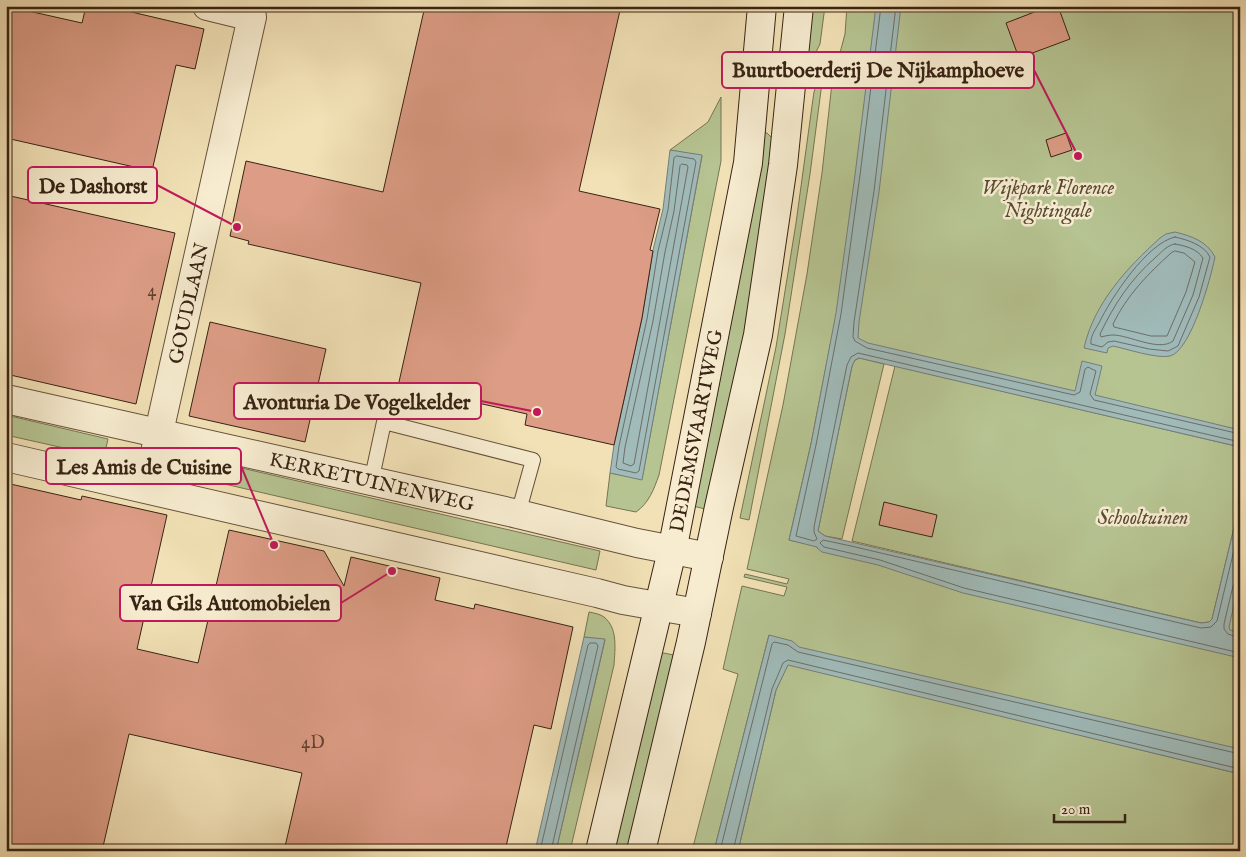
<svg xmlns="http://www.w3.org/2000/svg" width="1246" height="857" font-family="'IM FELL English',serif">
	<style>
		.green { fill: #b6c492; stroke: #777453 }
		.water { fill: #a0bbba; stroke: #767e78 }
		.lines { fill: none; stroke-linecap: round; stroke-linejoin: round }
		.shore { stroke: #6c6f67; stroke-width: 1 }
		.building { fill: #dc9c85; stroke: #382314 }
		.service-casing { stroke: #66523c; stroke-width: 16 }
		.minor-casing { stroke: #66523c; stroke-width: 30 }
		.secondary-casing { stroke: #382314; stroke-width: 30 }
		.service { stroke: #f7ecd0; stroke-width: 14 }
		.minor { stroke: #f7ecd0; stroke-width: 28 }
		.secondary { stroke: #f7ecd0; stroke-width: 28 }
		.labels { text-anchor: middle; stroke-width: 5; stroke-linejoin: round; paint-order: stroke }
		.number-label { font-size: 18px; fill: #614130 }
		.park-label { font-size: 20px; font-style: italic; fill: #584b34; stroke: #f7ecd0 }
		.street-label { font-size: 20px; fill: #382314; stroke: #f7ecd0 }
		.leader { fill: none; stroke: #c2185b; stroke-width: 2 }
		.callout-dot { fill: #c2185b; stroke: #f7ecd0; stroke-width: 2 }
		.callout { fill: #f7ecd0; stroke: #c2185b; stroke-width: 2 }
		.callout-label { font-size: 21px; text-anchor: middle; font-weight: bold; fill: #382314 }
	</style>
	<rect width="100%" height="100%" fill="#f2e1b6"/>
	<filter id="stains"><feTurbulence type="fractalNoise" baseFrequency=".004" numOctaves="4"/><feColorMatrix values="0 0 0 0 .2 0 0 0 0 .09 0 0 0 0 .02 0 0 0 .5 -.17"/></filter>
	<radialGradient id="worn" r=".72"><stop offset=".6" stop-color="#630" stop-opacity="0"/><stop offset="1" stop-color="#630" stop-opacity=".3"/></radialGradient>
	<path class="green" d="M810,6H825L820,44L806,72Z
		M847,6H1240V445L831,341L811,444L789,540L1211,630L1240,514V765L768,650L769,635L714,851H692L738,674L723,669L742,586L784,596L787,587L744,577L745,574L787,584L789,579L747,569L783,405L807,274L822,173L832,83L845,34Z
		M825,60L810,174L785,334L749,520L740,518L776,347L796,223L812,106L814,92Z
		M721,97V161L659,475C654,489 649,503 636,512L606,506L610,473L642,479L702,156L670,150L708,122Z
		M760,132L767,133L773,139L753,286L730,413L709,510L693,506L719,385L741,260Z
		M860,358L884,364L842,539L825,536L818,531L852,366L855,360Z
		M895,366L1240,447V503L1212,619L1209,622L1201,623L852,541Z
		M6,415L108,439L104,457L6,435Z
		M207,460L600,551L596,570L203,479Z
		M589,612C594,613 600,614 604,617C618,628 615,649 614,665L570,851H556L605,640L584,637Z
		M658,652L674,655L628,851H612Z
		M788,664L1240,774V851H738L776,690Z"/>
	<path class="water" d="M876,6H901L879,192L859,322L858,338L868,343L1075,391L1082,361L1102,366L1095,395L1240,430V447L859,358L855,360L852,366L818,531L825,536L1201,623L1209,622L1212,619L1240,503V578L1229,627L1230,630L1240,633V658L963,593L878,565L822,552L817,548V547L789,540L811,444L836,313L855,175Z
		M670,150L702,155L642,480L610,473L614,445L642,318L653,250L663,209Z
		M1175,232C1191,236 1207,241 1215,257C1211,277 1191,351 1170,356C1157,359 1127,349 1113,346L1108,348L1107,353L1084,348C1094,303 1127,268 1160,238L1166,234Z
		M769,635L792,641L799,647L1240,749V774L788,665L776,690L738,851H714Z
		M584,637L605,639L556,851H535Z"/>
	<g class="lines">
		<path class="shore" d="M881,6L860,175L841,314L816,445L796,536L814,541L817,539L814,532V527L847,365L851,357L858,353L1240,442
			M896,6L874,191L854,322L853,337L855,341L867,348L1074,395L1080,392L1085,369L1088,367L1096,371L1090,394L1094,400L1240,434
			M677,156L694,159L696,162L639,471L636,473L618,469L616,467L619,446L647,319L658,251L668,210L674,158Z
			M682,164L687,165L688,167L634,464L631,466L623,463L625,447L653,321L665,252L674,211L680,166Z
			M1175,237C1188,240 1204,245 1210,257L1199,297L1178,346L1168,351L1149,349L1114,341L1108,342L1102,347L1091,344C1090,337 1095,330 1099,323C1111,298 1147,243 1175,237Z
			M1175,244C1186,246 1197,249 1203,258L1193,295L1173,341C1159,352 1129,335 1113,335C1109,335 1105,336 1101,337L1100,334C1115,303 1130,280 1156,257C1162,252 1167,245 1175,244Z
			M1175,251L1184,253L1195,262L1186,292L1167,336H1151L1114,327L1113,324C1127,295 1148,274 1171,253Z
			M1240,525L1217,621L1211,627L1201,628L851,546L823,540L820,543L824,547L880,560L964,588L1240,653
			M1240,582L1235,583L1233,586L1224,624V629L1228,634L1240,638
			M540,851L588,645L590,643H596L598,646L551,851
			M720,851L772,644L774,642L788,645L798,652L1240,754
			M733,851L772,689L783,663L788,660L1240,769"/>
	</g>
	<path class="building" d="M6,6L82,23L86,6H106L204,29L195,69L176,65L152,171L6,138Z
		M425,6H621L579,191L660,209L650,250L653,251L642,318L614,445L525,425L527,414L451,397L447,411L395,400L421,283L248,244L249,241L230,236L246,161L383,192Z
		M1050,6H1058L1070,39L1019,58L1006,23Z
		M1066,133L1072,150L1051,157L1046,140Z
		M6,195L175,233L136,404L6,374Z
		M210,322L326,349L305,442L189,416Z
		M6,483L81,500L82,496L167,515L137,649L198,663L229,530L324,551L344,586L351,557L440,578L435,600L474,609L475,604L573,627L551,729L534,725L505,851H284L302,773L129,734L102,851H6Z
		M884,502L937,515L932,537L879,525Z"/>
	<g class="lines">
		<defs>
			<path id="service" d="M371,482L384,422L533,460L518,514"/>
			<g id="minor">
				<path id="s1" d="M6,399L518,514L637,543L709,557"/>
				<path d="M6,457L597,593L623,600L697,613"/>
				<path id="s2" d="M148,489L159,432L252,17L207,6"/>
			</g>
			<g id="secondary">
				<path id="s3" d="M600,851L672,551L748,163L762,6"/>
				<path d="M641,851L691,642L719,507L758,335L783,165L799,6"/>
			</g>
		</defs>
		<use href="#service" class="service-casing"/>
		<use href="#minor" class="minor-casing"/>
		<use href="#secondary" class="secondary-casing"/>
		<use href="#service" class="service"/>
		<use href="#minor" class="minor"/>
		<use href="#secondary" class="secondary"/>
	</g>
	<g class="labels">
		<g class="number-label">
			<text x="152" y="296">4</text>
			<text x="313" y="748">4D</text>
		</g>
		<g class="park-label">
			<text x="1048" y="194">Wijkpark Florence<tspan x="1048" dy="23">Nightingale</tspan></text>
			<text x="1143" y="524">Schooltuinen</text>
		</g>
		<g class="street-label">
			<text dy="7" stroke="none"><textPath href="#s2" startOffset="190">GOUDLAAN</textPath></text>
			<text dy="7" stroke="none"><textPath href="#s3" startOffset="431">DEDEMSVAARTWEG</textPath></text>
			<text dy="7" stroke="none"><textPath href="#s1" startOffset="375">KERKETUINENWEG</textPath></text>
		</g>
	</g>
	<path class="leader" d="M1078 156L1034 70M237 227L157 185M537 412L481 401M274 545L241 466M392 571L341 603"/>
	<g class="callout-dot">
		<circle cx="1078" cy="156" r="5"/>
		<circle cx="237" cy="227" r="5"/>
		<circle cx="537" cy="412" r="5"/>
		<circle cx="274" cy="545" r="5"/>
		<circle cx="392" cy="571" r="5"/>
	</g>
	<g class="callout">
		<rect x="722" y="52" width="312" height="36" rx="5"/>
		<rect x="28" y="167" width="129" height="36" rx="5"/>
		<rect x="234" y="383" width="247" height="36" rx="5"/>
		<rect x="46" y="448" width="195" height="36" rx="5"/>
		<rect x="120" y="585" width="221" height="36" rx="5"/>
	</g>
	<g class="callout-label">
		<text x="878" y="77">Buurtboerderij De Nijkamphoeve</text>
		<text x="93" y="193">De Dashorst</text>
		<text x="357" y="409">Avonturia De Vogelkelder</text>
		<text x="144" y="474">Les Amis de Cuisine</text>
		<text x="230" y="610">Van Gils Automobielen</text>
	</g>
	<rect width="1246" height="857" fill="none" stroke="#f2e1b6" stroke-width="25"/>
	<rect x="8" y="8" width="1231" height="842" fill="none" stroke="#382314" stroke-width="2.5"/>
	<rect x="12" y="12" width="1221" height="832" fill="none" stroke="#382314"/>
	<path d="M1054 814v8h71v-8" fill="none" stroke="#382314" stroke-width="2.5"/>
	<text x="1061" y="814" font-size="15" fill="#382314" stroke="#f7ecd0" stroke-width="4" paint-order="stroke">20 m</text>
	<rect width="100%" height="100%" filter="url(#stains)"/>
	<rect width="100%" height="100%" fill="url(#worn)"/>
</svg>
